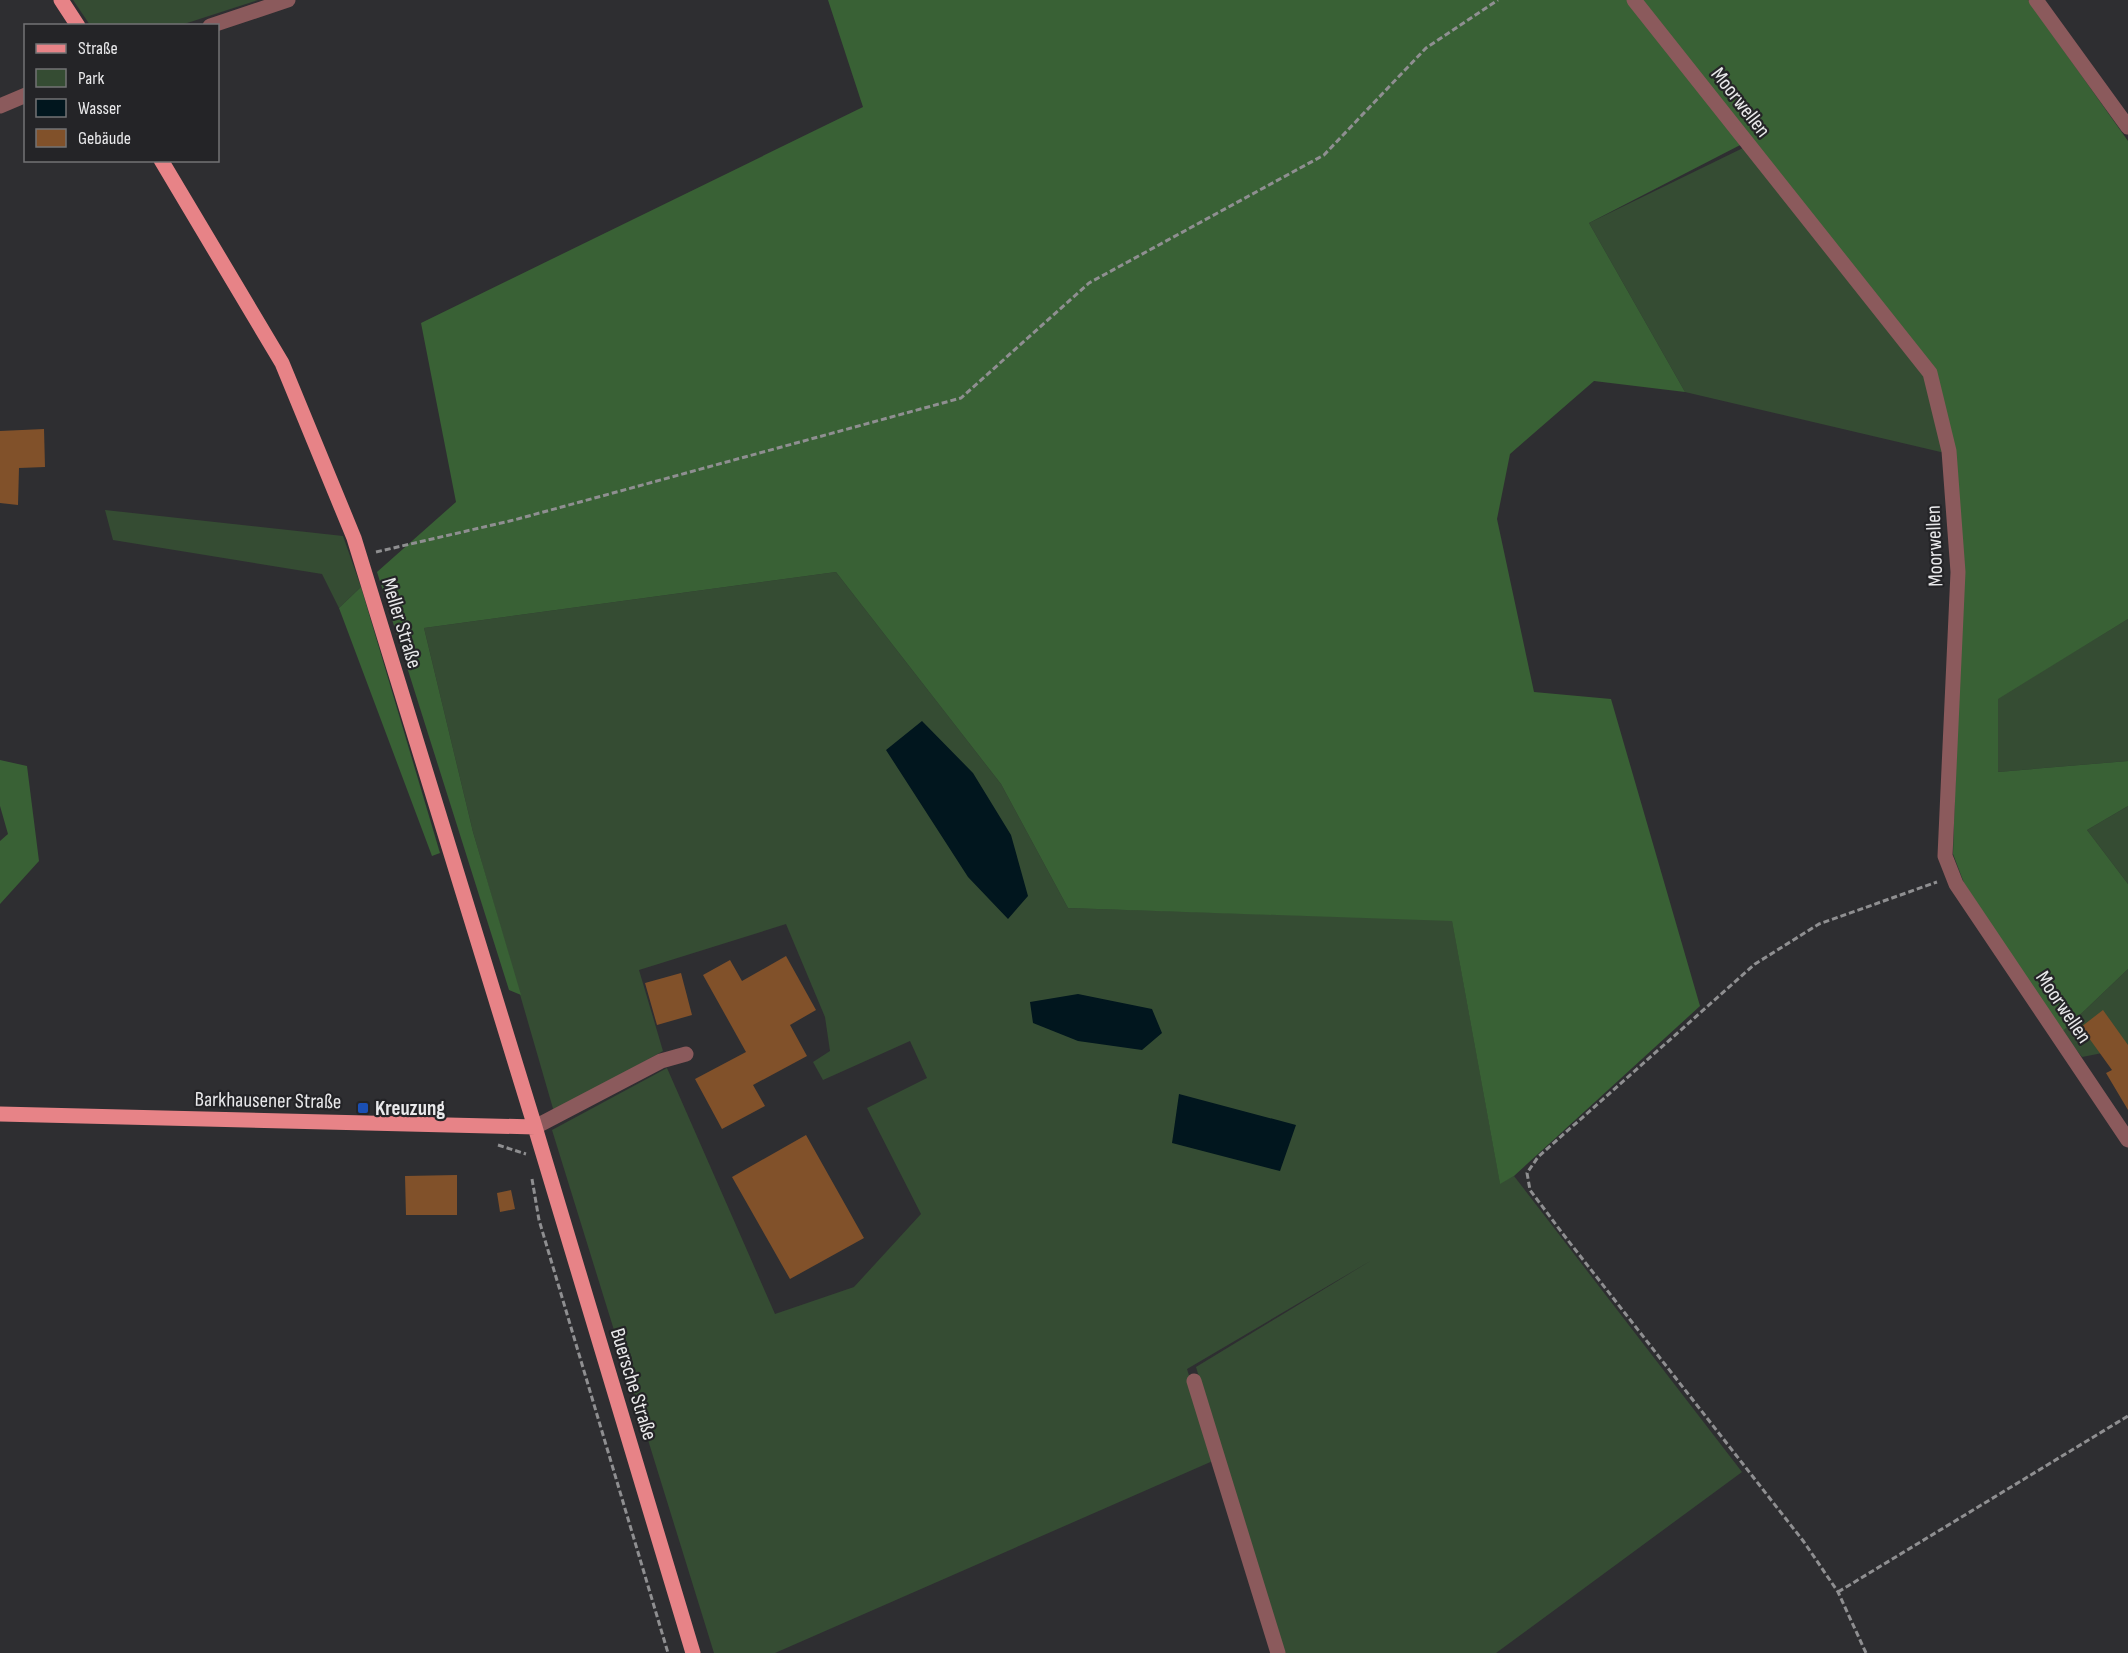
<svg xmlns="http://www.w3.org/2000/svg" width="2128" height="1653" font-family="'Sofia Sans Condensed',sans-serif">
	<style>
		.green { fill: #354c33 }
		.forest { fill: #396135 }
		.water { fill: #01161e }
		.building { fill: #81512a }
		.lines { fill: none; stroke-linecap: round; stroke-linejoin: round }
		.path { stroke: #8f8f91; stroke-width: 3; stroke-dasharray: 6 3; stroke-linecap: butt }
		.minor { stroke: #8b5a5c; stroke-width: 15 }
		.major { stroke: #e78387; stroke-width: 15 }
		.transit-dot { fill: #1a4fb4; stroke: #242427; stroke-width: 2 }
		.labels { text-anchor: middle; stroke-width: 4.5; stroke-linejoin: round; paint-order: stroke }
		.street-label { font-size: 21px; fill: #e9e9eb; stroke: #242427 }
		.poi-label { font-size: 21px; font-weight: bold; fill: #e9e9eb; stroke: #242427; text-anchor: start }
	</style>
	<rect width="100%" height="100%" fill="#2e2e31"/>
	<path class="green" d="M73,0H258L181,25H90Z
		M1743,148L1927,375L1945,453L1685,392L1589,223Z
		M105,510L343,536L361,587L339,608L322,574L113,540Z
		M836,572L1001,784L1068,908L1452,920L1500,1183L1514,1176L1742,1472L1496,1653H1282L1196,1367L1372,1260L1187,1369L1215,1460L775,1653H714L552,1130L667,1068L775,1314L854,1287L921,1214L867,1108L927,1078L910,1041L823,1080L813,1062L830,1051L825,1017L786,924L639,970L663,1051L554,1112L473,832L424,628Z
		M2128,619V761L1998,772V698Z
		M2128,806V884L2087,830Z
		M2128,969V1048L2082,1057L2062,1032Z"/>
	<path class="forest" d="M828,0H2028L2128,141V619L1998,699V772L2128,761V806L2087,830L2128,884V969L2062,1032L1964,883L1953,854L1962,573L1932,370L1748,141L1589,223L1685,392L1594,381L1510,454L1497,519L1534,692L1611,699L1700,1006L1514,1176L1500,1184L1452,921L1068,908L1001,784L836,572L424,628L473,832L521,995L509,990L377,572L456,502L421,323L863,107Z
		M361,587L440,853L432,856L339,608Z
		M0,760L27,766L39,861L0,904V841L8,834L0,806Z"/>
	<path class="water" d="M922,721L973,773L1011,835L1028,896L1008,919L968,877L886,750Z
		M1078,994L1152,1009L1162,1033L1142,1050L1078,1041L1033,1023L1030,1002Z
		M1179,1094L1296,1125L1280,1171L1172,1143Z"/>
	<path class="building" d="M44,429L45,467L19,468L18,505L0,503V431Z
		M786,956L816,1010L790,1025L807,1056L753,1085L765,1106L722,1129L695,1079L746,1052L703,975L730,960L742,981Z
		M681,973L692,1015L657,1025L645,983Z
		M2103,1010L2128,1045V1110L2106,1073L2112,1070L2081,1027Z
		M806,1135L864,1238L790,1279L732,1177Z
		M457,1175V1215H406L405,1176Z
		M511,1190L515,1209L500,1212L497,1193Z"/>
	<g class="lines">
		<path class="path" d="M376,552L514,520L961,398L1089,283L1324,155L1426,48L1498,0
			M498,1145L526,1154
			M532,1179L539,1220L668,1653
			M1838,1592L2128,1416
			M1866,1653L1838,1592L1804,1542L1563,1234L1530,1190L1527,1173L1538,1157L1755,964L1819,924L1937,882"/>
		<path class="minor" d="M1634,0L1930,373L1949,451L1958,572L1945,856L1956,884L2128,1140
			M2036,0L2128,127
			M210,26L288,0
			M0,106L26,95
			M535,1127L661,1061L686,1054
			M1194,1381L1278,1653"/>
		<path class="major" d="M61,0L78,26
			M161,160L282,363L354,538L535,1127L693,1653
			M0,1114L535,1127"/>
	</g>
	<rect class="transit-dot" x="357" y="1102" width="12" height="12" rx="3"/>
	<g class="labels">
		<g class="street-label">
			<text transform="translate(1741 102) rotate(52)" y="7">Moorwellen</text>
			<text transform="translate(1934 546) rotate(-92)" y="7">Moorwellen</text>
			<text transform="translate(402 623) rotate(73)" y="7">Meller Straße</text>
			<text transform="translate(2064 1007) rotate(56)" y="7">Moorwellen</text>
			<text transform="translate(268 1100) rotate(1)" y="7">Barkhausener Straße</text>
			<text transform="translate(634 1384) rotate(73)" y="7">Buersche Straße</text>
		</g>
		<g class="poi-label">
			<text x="375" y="1115">Kreuzung</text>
		</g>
	</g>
	<rect x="24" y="24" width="195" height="138" fill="#242427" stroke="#737375" stroke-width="1.5"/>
	<rect x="36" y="44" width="30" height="9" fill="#e78387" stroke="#737375" stroke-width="1.5"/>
	<text x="78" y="54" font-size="18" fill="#e9e9eb">Straße</text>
	<rect x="36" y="69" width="30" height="18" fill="#354c33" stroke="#737375" stroke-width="1.5"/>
	<text x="78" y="84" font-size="18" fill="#e9e9eb">Park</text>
	<rect x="36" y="99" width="30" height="18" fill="#01161e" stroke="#737375" stroke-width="1.5"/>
	<text x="78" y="114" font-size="18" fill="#e9e9eb">Wasser</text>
	<rect x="36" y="129" width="30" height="18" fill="#81512a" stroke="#737375" stroke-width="1.5"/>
	<text x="78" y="144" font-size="18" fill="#e9e9eb">Gebäude</text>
</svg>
